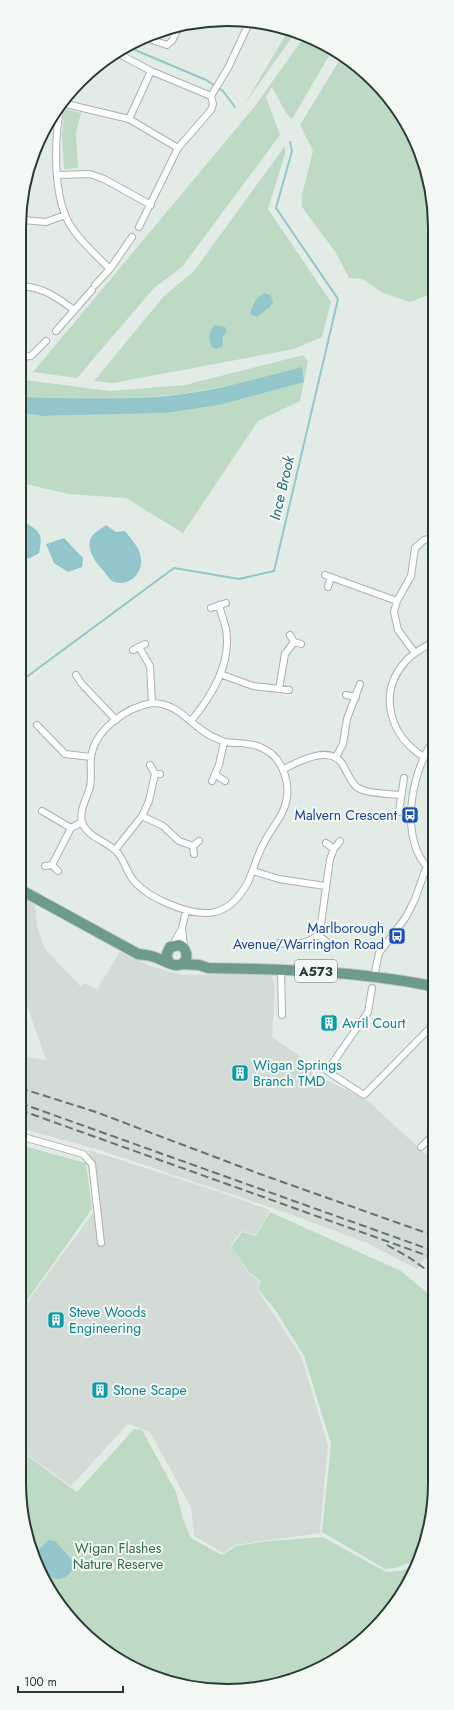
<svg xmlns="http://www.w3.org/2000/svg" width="454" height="1710" font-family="Jost,sans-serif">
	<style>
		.built { fill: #d2dbd6 }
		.green { fill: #bfdac4 }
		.water { fill: #92c6ca }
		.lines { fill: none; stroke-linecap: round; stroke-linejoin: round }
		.stream { stroke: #92c6ca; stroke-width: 2 }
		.street-casing { stroke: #a6b3ad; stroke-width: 8 }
		.primary-casing { stroke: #c2c8c6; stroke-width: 12 }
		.street { stroke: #fff; stroke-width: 6 }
		.primary { stroke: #6d9b8c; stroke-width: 10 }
		.rail { stroke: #60766e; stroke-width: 2; stroke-dasharray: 8 4; stroke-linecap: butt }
		.labels { text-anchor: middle; stroke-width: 4; stroke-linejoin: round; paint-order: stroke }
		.shield { fill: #f4f8f5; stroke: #63746d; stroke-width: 1 }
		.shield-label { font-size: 13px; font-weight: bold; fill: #253b33 }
		.transit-label { font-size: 14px; fill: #164399; stroke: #f4f8f5; text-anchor: end }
		.culture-label { font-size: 14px; fill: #0d838f; stroke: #f4f8f5; text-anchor: start }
		.park-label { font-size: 14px; fill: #346d45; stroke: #f4f8f5 }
		.water-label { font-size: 15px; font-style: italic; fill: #266a6f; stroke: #f4f8f5 }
		.rim { fill: none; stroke: #253b33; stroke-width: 2 }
	</style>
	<rect width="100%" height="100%" fill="#e3ebe7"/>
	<path class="built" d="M21,896L35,903L37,927L45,949L81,987L84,983L97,989L120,952L150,966L181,975L270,973L275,985L272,1037L317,1068L313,1073L368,1101L432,1160L431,1261L425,1259L417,1269L367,1243L287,1213L96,1149L20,1128V1056L46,1060L21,988Z
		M89,1150L214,1190L270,1210L256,1235L241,1231L230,1246L248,1272L260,1283L257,1289L301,1356L328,1445L320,1533L235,1545L223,1553L194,1536L191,1507L150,1432L128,1424L71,1486L19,1449L20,1312L95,1210Z"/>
	<path class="green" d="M288,31L295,33L244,105Z
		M304,37L333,49L292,119L286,113L272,87L266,97L280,135L182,267L154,288L77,378L33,372L255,106Z
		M342,56L383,90L414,135L433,200V293L410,302L383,293L362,279L349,278L336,253L302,207V195L313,151L300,125Z
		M64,109L81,113L76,133L78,168L64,169L62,138Z
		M285,146V154L268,209L331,302L322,337L294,349L113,383L94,381L164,296L194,271Z
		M303,355L308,361L300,401L258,421L183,533L126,498L68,494L22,483V413L42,416L167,413L219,405L304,381L230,385L183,394L118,399L22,397V383L25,380L110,391L185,385Z
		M20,1145L86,1163L92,1209L20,1310Z
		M270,1212L401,1271L431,1296V1523L416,1560L395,1568L385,1569L322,1532L331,1444L304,1356L276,1311L258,1289L261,1282L249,1272L231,1247L242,1232L256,1236Z
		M134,1429L142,1430L176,1492L184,1522L191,1538L222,1555L236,1546L268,1541L323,1537L386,1572L400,1571L414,1566L400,1598L353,1648L281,1684L213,1691L135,1670L71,1620L35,1562L19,1483V1450L77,1492Z"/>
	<path class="water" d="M265,293L271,296L273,302L270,307L257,317L250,314C253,304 255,298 265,293Z
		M214,325L225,327L227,331L222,338L223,342L222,347L216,349L212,347C208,338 209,333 214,325Z
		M302,367L304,382L219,405L167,413L42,416L22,413V397C76,398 130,401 184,394C224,388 263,377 302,367Z
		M25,522C41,533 43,533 39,553L30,558L22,559V524Z
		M106,525L116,532L125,531C132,540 141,549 141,560C142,575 127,588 112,581C108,578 105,572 102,569C94,561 83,544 94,534C97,531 102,528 106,525Z
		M64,538L83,558L82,567L68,572L54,563L46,544Z
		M48,1540L55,1541L75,1563C74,1568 71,1573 67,1576C52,1586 44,1568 36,1558V1553Z"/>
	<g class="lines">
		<path class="stream" d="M128,47L206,80L223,91L235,107
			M21,681L174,568L239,579L274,571L338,299L276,208L292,151L290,142"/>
		<defs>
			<path id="street" d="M149,39L167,45L172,41L179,26
				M119,54L151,71L129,119
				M151,71L211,96
				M62,103L129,119L178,148L211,110L213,104L211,96L228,68L249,23
				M61,104C54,138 52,199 72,228C82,243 97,256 110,269
				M58,175L90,174L104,179L151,205
				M23,220L46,222L65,215
				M139,227L178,148
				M95,285L110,269L132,237
				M23,286C46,289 55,296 74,310
				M56,331L92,290
				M22,357L31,356L46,341
				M325,575L397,601
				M328,587L331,577
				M211,608L226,603
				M290,635L294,642L301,644
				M139,647L150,666L152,703
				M133,650L145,644
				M415,653L398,630L394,612L397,601L411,576L415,548L424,540L433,538
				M220,674L253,686L289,690
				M76,675L81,683L116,720
				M279,689L285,654L294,642
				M346,695L356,697
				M152,703C180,703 190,726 213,737C217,738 221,741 225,742C236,744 249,742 260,747C285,757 294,789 282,813C277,823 269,832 264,843C257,855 254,869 248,882C229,918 204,919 169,904C157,899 143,892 134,881C126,872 125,860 116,851C106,841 87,837 82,822C79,810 87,798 90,787C92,778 90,768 91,758C94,730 127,707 152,703Z
				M191,721C212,696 232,664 226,629C224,621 221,613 219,605
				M37,725L65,754L91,757
				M336,757L343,744L347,719L360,684
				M424,757C390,736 377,694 405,662C412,653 423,648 433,642
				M150,765L155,774H160
				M284,769C299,761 331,744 343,765C347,772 351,783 358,788C368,794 390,794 401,795
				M216,775L225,781
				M212,781L219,765L224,742
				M42,811L71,828L82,822
				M399,812L404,778
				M142,816L163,826L179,841L193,846
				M326,843L334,849
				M115,850L142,816L149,801L155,774
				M194,854L193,846L199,841
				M52,865L71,828
				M45,866L52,865L58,871
				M427,867C400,836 411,774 432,743
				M253,871L279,879L325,886
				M182,928L184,947
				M318,935L327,942
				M280,943C294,945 312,945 320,931L330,859L334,849L340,841
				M173,945L182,928L186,911
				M281,968L282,1015
				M374,977L379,953L406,917L415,899L425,871L432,861
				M372,988L368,1012L327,1071L364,1095L432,1026
				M20,1024L23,1023
				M20,1136L83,1154L92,1164L101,1243
				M421,1147L432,1136"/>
			<path id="primary" d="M21,890L138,954C143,955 149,955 154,957C161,959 168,964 175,965C189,967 190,949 179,945L170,947L166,956L169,962
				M183,964L199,965L208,968C283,969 358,971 432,986"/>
		</defs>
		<use href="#street" class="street-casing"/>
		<use href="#primary" class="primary-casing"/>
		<use href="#street" class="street"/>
		<use href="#primary" class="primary"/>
		<path class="rail" d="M20,1088L96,1112L260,1174L432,1235
			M20,1103L431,1250
			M20,1110L431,1257
			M387,1245L410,1258L431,1273"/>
	</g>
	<defs>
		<symbol id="bus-square" viewBox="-11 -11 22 22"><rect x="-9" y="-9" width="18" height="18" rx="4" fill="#1a4fb4" stroke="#f4f8f5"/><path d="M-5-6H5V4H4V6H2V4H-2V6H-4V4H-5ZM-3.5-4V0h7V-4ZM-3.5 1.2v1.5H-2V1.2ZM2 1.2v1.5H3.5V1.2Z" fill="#fff"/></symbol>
		<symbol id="building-square" viewBox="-11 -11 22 22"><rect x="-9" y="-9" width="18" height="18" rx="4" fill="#0f9aa8" stroke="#f4f8f5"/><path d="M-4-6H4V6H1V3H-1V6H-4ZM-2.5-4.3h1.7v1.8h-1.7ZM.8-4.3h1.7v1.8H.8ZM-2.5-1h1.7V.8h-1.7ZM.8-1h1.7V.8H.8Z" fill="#fff"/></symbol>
	</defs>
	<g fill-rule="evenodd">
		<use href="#bus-square" x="400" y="805" width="20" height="20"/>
		<use href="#bus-square" x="387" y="926" width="20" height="20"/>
		<use href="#building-square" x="319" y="1013" width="20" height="20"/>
		<use href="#building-square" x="230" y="1063" width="20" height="20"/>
		<use href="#building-square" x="46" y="1310" width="20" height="20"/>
		<use href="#building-square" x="90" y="1380" width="20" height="20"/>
	</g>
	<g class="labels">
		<rect class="shield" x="295" y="960" width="42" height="22" rx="3"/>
		<g class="shield-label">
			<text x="316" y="976">A573</text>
		</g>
		<g class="transit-label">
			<text x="397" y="820">Malvern Crescent</text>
			<text x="384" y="933">Marlborough<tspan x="384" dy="16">Avenue/Warrington Road</tspan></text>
		</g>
		<g class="culture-label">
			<text x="342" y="1028">Avril Court</text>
			<text x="253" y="1070">Wigan Springs<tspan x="253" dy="16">Branch TMD</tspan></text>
			<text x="69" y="1317">Steve Woods<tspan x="69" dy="16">Engineering</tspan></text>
			<text x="113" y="1395">Stone Scape</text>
		</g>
		<g class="park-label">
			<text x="118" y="1553">Wigan Flashes<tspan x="118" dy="16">Nature Reserve</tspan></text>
		</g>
		<g class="water-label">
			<text transform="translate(282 488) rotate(-77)" y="5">Ince Brook</text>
		</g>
	</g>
	<path d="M0 0H454V1710H0ZM227 26H227A201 201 0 0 1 428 227V1483A201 201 0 0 1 227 1684H227A201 201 0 0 1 26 1483V227A201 201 0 0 1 227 26Z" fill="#f4f8f5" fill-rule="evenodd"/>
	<path class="rim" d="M227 26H227A201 201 0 0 1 428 227V1483A201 201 0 0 1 227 1684H227A201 201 0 0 1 26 1483V227A201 201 0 0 1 227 26Z"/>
	<path d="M18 1686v6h105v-6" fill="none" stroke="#253b33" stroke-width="2"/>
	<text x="24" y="1686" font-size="12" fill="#253b33" stroke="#f4f8f5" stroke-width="3" paint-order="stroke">100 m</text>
</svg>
